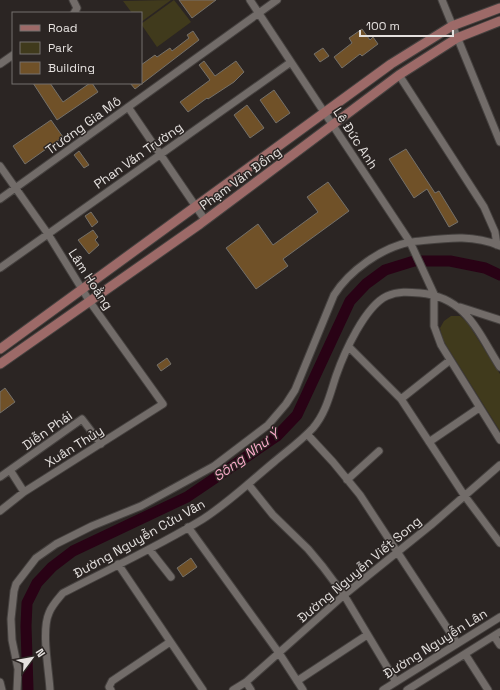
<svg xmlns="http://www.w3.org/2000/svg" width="500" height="690" font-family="'Space Grotesk',sans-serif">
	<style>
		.green { fill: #403a1c }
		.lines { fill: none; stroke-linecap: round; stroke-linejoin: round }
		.river { stroke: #290215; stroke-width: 11 }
		.building { fill: #705128; stroke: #74706a }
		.minor-casing { stroke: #45413f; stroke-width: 9 }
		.major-casing { stroke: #45413f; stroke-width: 11 }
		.minor { stroke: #726c69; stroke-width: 7 }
		.major { stroke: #9d6a68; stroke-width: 9 }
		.labels { text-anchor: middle; stroke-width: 3; stroke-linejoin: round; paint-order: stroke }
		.street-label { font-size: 13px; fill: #e5e1df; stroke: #2b2523 }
		.water-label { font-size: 14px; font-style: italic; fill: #faaac9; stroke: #2b2523 }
	</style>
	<rect width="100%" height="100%" fill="#2b2523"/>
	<path class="green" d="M171,0L141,22V13H132L123,1Z
		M174,0L191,22L157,47L141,24Z
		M451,316H460L467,322L500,374V431L443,340L440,328L444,321Z"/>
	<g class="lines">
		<path class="river" d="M28,690L26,626L27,603L37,583L52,567L73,551L187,497L277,436L297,415L350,301L366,284L385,270L414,261H450L485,268L500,275"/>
	</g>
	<path class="building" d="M179,0H216L192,18Z
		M362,29L370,40L373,37L378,44L362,56L360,54L342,68L334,57L352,43L349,38Z
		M193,31L199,40L135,89L130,83H141V65L155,55L157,57L170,48L172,51L189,38L187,35Z
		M323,48L329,56L320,62L314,54Z
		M204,61L215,76L236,61L244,72L234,82L208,99L207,98L188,112L180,102L210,80L199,65Z
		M33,83H50L63,102L90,83H92L98,92L57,120Z
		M274,90L290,113L276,123L260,100Z
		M247,105L264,128L250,138L234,115Z
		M51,120L63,137L25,164L13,146Z
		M406,149L435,193L439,191L458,222L449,227L427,189L414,198L389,159Z
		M79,151L89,165L84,168L74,155Z
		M328,182L349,211L283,259L288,266L256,289L226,248L258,224L273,245L318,212L307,197Z
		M91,212L98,222L92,227L85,216Z
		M93,230L98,237L95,240L99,245L89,254L78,240Z
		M167,358L171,364L161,371L157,365Z
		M5,388L15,402L0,413V392Z
		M191,558L197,567L183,577L177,568Z"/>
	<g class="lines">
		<defs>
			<path id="minor" d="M73,0L77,8L74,13
				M250,0L410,242L434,294V326L441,345L500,440
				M442,0L500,142
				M0,64L13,55
				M399,75L484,207L495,232L497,245
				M128,107L205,220
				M0,166L48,234L90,302L163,404L24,492L0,511
				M0,199L277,0
				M0,268L291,62
				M460,307L500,320
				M349,347L401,399L464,495L500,543
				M401,399L449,361
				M307,434L333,462L360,495L457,643
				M429,442L479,408
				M10,470L24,492
				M0,477L82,419L101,444
				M347,480L379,451
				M248,484L273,515L308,549L323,567L344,595L396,682
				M188,527L279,653L303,690
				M149,549L171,577
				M118,564L203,690
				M494,636L500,645
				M465,654L488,690
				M297,681L367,635
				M0,682L2,690
				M246,682L251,690
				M17,690L18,669L12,640L11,619L14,591L16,584L36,558L56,544L92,526L141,506L214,466L268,425L286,404L295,390L334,295C349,271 381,248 410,242C441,239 471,233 500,246
				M50,690C49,670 41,631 49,613C52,605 58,599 63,593C109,569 159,546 203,519C228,503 251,481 274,462C287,451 301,441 313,428C326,413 330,394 336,376C344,353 365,306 387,296C398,291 409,292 420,293C466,297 478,332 500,367
				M111,690L109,687L112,681L170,642
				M233,690L246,682L344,595L431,525L500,465
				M383,690L500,617
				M407,690L500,632"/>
			<path id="major" d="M0,349L391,64L452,26L500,8
				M0,364L200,224L399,75L457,38L500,21"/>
		</defs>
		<use href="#minor" class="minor-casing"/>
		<use href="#major" class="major-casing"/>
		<use href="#minor" class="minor"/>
		<use href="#major" class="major"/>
	</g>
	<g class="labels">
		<g class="street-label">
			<text transform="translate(83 125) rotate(-36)" y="5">Trương Gia Mô</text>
			<text transform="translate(356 138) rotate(57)" y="5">Lê Đức Anh</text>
			<text transform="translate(138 155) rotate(-35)" y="5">Phan Văn Trường</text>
			<text transform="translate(240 178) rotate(-36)" y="5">Phạm Văn Đồng</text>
			<text transform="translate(91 279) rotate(57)" y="5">Lâm Hoằng</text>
			<text transform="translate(47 430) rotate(-35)" y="5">Diễn Phái</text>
			<text transform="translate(74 446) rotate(-32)" y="5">Xuân Thủy</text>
			<text transform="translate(139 538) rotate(-29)" y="5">Đường Nguyễn Cửu Vân</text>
			<text transform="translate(359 569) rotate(-40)" y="5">Đường Nguyễn Viết Song</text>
			<text transform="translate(435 643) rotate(-32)" y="5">Đường Nguyễn Lân</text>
		</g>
		<g class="water-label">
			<text transform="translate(246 455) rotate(-36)" y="5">Sông Như Ý</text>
		</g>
	</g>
	<rect x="12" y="12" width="130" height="72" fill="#2b2523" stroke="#75706e"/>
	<rect x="20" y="25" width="20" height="6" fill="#9d6a68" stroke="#75706e"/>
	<text x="48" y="32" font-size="12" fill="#e5e1df">Road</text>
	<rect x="20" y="42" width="20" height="12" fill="#403a1c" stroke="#75706e"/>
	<text x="48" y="52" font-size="12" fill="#e5e1df">Park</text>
	<rect x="20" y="62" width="20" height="12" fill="#705128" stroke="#75706e"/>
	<text x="48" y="72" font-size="12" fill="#e5e1df">Building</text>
	<g transform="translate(32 658) rotate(58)" stroke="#2b2523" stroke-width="3" paint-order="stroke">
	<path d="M0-3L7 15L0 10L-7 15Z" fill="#e5e1df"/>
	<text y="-6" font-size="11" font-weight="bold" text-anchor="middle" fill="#e5e1df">N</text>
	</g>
	<path d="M360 30v6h93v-6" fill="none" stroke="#e5e1df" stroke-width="2"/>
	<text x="366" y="30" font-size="12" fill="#e5e1df" stroke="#2b2523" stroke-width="3" paint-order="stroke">100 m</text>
</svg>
